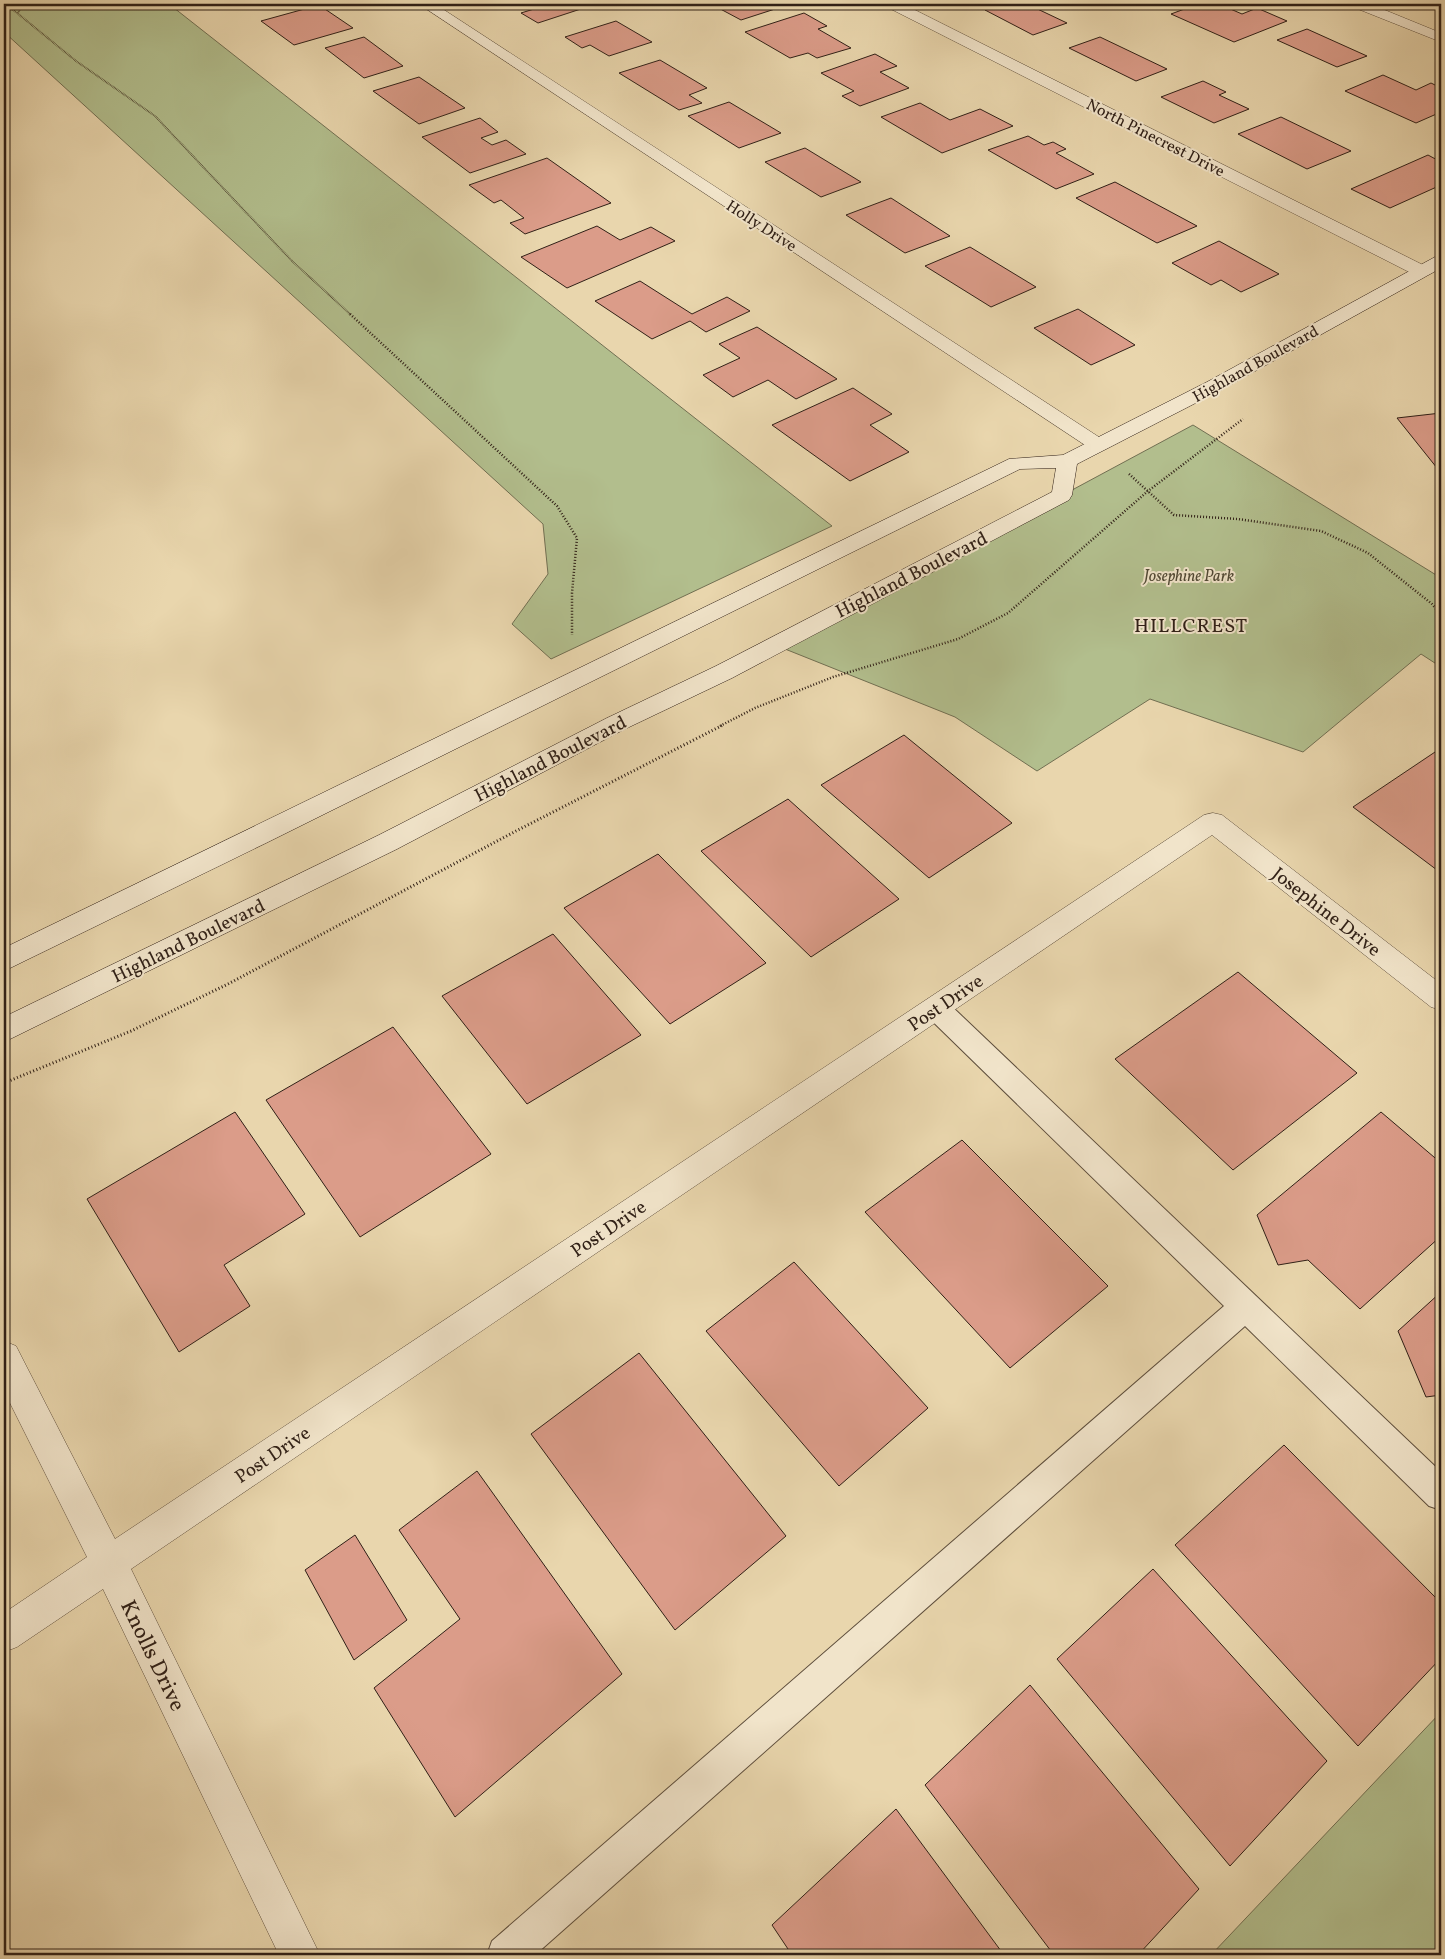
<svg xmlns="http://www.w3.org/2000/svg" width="1445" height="1959" font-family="Vollkorn,serif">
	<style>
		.green { fill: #b2be8d; stroke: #716f52 }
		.building { fill: #db9c89; stroke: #302017 }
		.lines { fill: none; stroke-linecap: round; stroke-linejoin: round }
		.lane-casing { stroke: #5e4e3c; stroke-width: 2 }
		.street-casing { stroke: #5e4e3c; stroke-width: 1 }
		.secondary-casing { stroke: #302017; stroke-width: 1 }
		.path-far3 { stroke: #302017; stroke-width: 2; stroke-dasharray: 0.5 1; stroke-linecap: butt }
		.path-far2 { stroke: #302017; stroke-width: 2.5; stroke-dasharray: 1 2; stroke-linecap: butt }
		.path-far1 { stroke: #302017; stroke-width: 3; stroke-dasharray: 1 2.5; stroke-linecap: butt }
		.path { stroke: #302017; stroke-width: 4.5; stroke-dasharray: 2 3; stroke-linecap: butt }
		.lane { fill: #f1e4ca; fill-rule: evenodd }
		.street { fill: #f1e4ca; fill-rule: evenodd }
		.secondary { fill: #f1e4ca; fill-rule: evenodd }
		.labels { text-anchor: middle; stroke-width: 4; stroke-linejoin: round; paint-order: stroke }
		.far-street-label { font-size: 16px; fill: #302017; stroke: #f1e4ca }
		.far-park-label { font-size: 16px; font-style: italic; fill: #504834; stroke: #f1e4ca }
		.street-label { font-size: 19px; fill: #302017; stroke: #f1e4ca }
		.neighbourhood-label { font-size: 20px; letter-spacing: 1px; fill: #302017; stroke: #f1e4ca }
		.near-street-label { font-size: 22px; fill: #302017; stroke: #f1e4ca }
	</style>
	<rect width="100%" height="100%" fill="#e9d6ad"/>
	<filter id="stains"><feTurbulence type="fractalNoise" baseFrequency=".004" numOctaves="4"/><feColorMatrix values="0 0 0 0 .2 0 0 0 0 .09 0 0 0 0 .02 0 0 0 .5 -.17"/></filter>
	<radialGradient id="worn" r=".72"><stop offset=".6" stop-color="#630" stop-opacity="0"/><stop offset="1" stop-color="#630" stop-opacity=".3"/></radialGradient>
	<path class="green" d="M4,4H169L832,526L551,659L512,624L548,574L543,524L4,32Z
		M1193,425L1441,578V667L1421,654L1303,752L1150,699L1037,771L955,717L780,647Z
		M1441,1712V1955H1211Z"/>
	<path class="building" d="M525,4H596L538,23L521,13L534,9Z
		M711,4H764L775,9L741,20Z
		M1005,4H1027L1067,23L1033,35L985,10Z
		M1198,4H1219L1242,14L1257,8L1287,21L1234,42L1171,14Z
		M319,5L353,28L294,45L261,21Z
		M804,13L827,26L818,29L851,48L817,58L808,53L790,58L745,32Z
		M616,21L652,42L609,56L590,45L582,48L565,37Z
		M1307,29L1367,56L1337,67L1277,40Z
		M364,37L403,66L364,78L325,48Z
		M1100,37L1167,69L1136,81L1069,48Z
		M875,54L897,66L880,72L909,88L860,106L842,96L854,91L821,73Z
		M660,60L707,88L689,95L702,103L679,110L619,73Z
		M1383,75L1416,90L1431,83L1441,88V112L1416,123L1345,91Z
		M419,77L465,108L419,124L373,91Z
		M1203,81L1226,92L1219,95L1249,109L1214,123L1161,97Z
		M729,102L781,133L739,148L688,116Z
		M920,103L950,120L980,109L1013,126L942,153L881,117Z
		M1281,117L1351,151L1307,169L1238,134Z
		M480,118L498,132L481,138L492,145L506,140L526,154L470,173L422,137Z
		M1028,136L1044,145L1053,142L1066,149L1056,153L1094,174L1056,189L988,150Z
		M805,148L861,182L821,197L765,162Z
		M1428,155L1441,162V185L1390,208L1351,189Z
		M547,158L611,203L525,234L510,223L524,218L501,200L494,203L469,185Z
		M1115,182L1197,226L1157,243L1076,198Z
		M891,198L950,236L905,253L846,215Z
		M597,226L620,240L651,227L675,241L567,288L521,257Z
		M1219,241L1279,274L1241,292L1221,280L1211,285L1172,263Z
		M970,247L1036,287L991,307L925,266Z
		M640,281L692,314L727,297L750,311L706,332L690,321L652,339L595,301Z
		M1078,309L1135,345L1091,365L1034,328Z
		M757,327L837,379L796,399L768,380L733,397L703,375L740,358L719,344Z
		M853,388L892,414L870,425L909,452L850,481L772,425Z
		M1441,413V473L1397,418Z
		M904,735L1012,823L929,878L821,785Z
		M1441,748V873L1353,807Z
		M788,799L899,899L811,957L701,851Z
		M658,854L766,963L670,1024L564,908Z
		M553,934L641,1035L527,1104L442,996Z
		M1238,972L1357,1073L1233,1170L1115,1059Z
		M393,1027L491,1154L360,1237L266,1100Z
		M235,1112L305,1214L224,1265L250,1306L179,1352L87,1199Z
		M1381,1112L1441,1163V1236L1360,1309L1308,1260L1278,1265L1257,1215Z
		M962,1140L1108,1286L1010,1368L865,1212Z
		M794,1262L928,1408L839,1486L706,1331Z
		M1441,1292V1395L1426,1397L1398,1331Z
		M639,1353L786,1536L675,1630L531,1434Z
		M1284,1445L1441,1603V1658L1358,1746L1175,1545Z
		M477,1471L622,1674L455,1817L374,1688L460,1619L399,1530Z
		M355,1535L407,1620L354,1660L305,1570Z
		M1153,1569L1327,1761L1230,1866L1057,1659Z
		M1030,1685L1199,1889L1138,1955H1054L925,1785Z
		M896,1809L1004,1955H792L772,1925Z"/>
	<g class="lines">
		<defs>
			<path id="lane" d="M936,997L945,1000L1441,1472V1510L1429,1506L1245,1326L535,1955H487L492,1941L1224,1306L927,1016L923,1008L927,1000Z"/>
			<path id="street" d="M419,4H435L1105,441L1108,445L1105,449L1098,451L1091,449Z
				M885,4H903L1427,267L1430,271L1427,275L1421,276L1415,275L887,7Z
				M1351,4H1370L1441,33V42L1353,7Z
				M1213,813L1222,815L1441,984V1010L1431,1007L1212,835L131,1569L320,1955H279L103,1589L17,1647L4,1652V1613L87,1557L4,1391V1341L16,1346L115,1539L1204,815Z"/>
			<path id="secondary" d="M1441,256V268L1221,390L1077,464L1072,495L1069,500L732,678L623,730L397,849L4,1042V1017L379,835L607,718L716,666L1052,492L1056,468L1020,469L266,843L4,971V948L1009,459L1063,455L1207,382L1435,257Z"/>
		</defs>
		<use href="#lane" class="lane-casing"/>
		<use href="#street" class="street-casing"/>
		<use href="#secondary" class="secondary-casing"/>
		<path class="path-far3" d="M6,4L76,61L155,116L291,260L351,315
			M18,13L23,4"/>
		<path class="path-far2" d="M350,314L557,506L577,538L572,593V635
			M1129,474L1174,515L1238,519L1321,531L1368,553L1432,604L1441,615
			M720,726L755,708L833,677L958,639L1008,613L1148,491L1243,419"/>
		<path class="path-far1" d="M4,1083L131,1031L228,984L516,831L723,725"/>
		<path class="path" d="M1438,1955L1441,1951"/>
		<use href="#lane" class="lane"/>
		<use href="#street" class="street"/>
		<use href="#secondary" class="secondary"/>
	</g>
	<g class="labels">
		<g class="far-street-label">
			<text transform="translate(1156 137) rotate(27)" y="6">North Pinecrest Drive</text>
			<text transform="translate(762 225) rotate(33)" y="6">Holly Drive</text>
			<text transform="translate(1255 363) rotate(-29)" y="6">Highland Boulevard</text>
		</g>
		<g class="far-park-label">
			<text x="1189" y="581">Josephine Park</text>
		</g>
		<g class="street-label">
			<text transform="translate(911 574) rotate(-27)" y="7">Highland Boulevard</text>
			<text transform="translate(550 758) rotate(-27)" y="7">Highland Boulevard</text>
			<text transform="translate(1327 911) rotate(38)" y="7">Josephine Drive</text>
			<text transform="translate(188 940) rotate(-26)" y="7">Highland Boulevard</text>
			<text transform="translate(945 1002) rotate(-34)" y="7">Post Drive</text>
			<text transform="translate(608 1228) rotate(-34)" y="7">Post Drive</text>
			<text transform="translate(272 1454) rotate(-34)" y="7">Post Drive</text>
		</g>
		<g class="neighbourhood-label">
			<text x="1191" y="632">HILLCREST</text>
		</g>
		<g class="near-street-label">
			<text transform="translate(154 1655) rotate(64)" y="8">Knolls Drive</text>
		</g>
	</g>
	<rect width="1445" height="1959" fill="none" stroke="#e9d6ad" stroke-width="20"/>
	<rect x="5" y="5" width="1435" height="1949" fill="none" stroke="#302017" stroke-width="2.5"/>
	<rect x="10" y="10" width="1425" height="1939" fill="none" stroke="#302017"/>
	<rect width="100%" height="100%" filter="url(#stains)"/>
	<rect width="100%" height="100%" fill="url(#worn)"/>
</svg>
